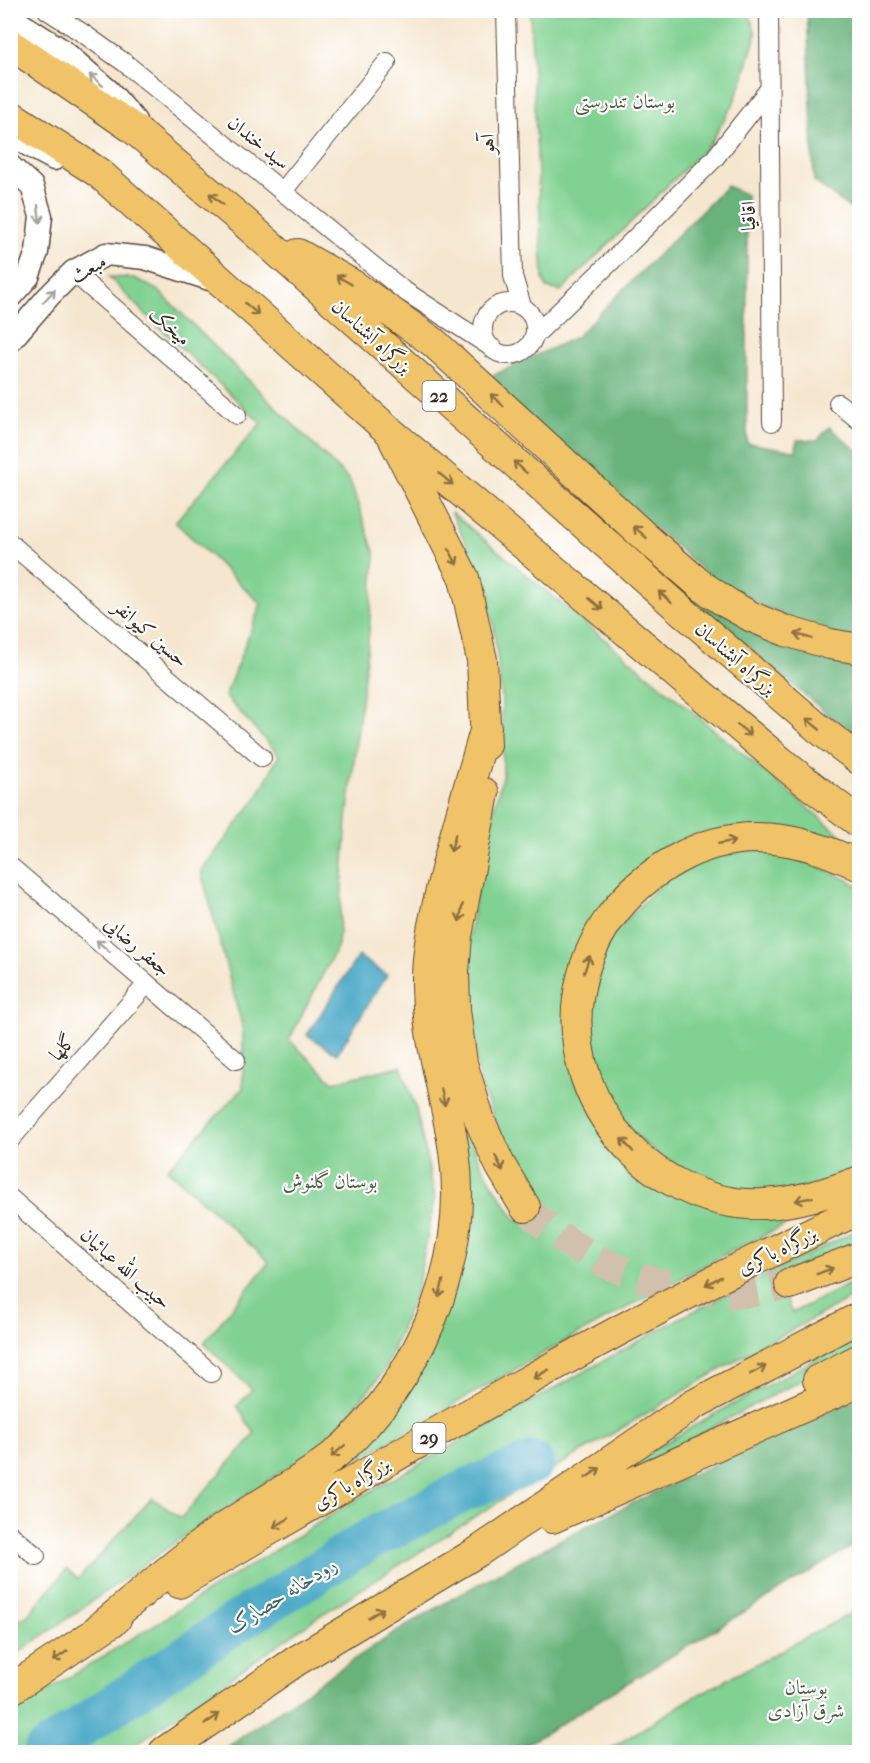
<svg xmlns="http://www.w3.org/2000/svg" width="870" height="1763" font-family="'IM FELL French Canon',Amiri,serif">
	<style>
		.green { fill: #81d192; stroke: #5e7e58; stroke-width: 1.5 }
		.forest { fill: #68b37c; stroke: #526e4d; stroke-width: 1.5 }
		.water { fill: #45a6c5; stroke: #406872; stroke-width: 1.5 }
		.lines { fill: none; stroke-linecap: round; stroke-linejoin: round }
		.river { stroke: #45a6c5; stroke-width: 42 }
		.trunk-tunnel { stroke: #d0c0ac; stroke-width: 30; stroke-dasharray: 30 15; stroke-linecap: butt }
		.minor-casing { stroke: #574639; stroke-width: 20 }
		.tertiary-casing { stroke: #574639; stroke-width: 25 }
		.trunk-casing { stroke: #574639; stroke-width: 32 }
		.minor { stroke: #fff; stroke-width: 18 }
		.tertiary { stroke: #fff; stroke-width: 22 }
		.trunk { stroke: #f1c369; stroke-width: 30 }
		.oneway { stroke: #a79f9a }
		.oneway2 { stroke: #8d6f40 }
		.labels { text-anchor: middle; stroke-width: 4.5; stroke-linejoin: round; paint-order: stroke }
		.shield { fill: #fff; stroke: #766a62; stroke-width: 1.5 }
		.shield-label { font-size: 18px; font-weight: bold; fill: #3b2a1e }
		.park-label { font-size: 20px; fill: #505c41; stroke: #fff }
		.street-label { font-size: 20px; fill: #3b2a1e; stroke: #fff }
		.water-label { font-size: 21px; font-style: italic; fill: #406269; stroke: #fff }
	</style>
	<rect width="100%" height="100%" fill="#fff"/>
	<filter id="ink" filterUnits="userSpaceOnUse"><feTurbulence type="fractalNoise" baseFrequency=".0167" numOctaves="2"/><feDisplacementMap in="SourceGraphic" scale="12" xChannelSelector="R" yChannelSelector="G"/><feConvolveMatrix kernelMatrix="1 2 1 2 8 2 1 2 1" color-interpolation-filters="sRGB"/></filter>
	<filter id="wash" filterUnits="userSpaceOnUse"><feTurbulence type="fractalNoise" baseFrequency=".008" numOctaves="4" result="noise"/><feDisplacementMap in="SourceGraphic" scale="24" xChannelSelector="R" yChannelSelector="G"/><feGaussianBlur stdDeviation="1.35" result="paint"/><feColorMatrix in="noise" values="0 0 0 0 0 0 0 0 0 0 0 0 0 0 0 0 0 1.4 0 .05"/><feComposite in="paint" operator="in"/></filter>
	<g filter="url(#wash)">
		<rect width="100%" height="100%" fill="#f5e6cf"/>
		<path class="green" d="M530,11H748L756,34L744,76L733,105L710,144L561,291L547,288L543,279Z
			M109,277L135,278L159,291L350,481L375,554L368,643L347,819L338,945L289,1040L333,1082L401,1066L416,1109L435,1197L418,1285L385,1370L324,1444L189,1533L11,1658V1624L27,1616L67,1569L78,1579L152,1498L181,1518L255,1434L237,1406L252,1390L204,1343L269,1262L167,1169L243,1088V1029L201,871L256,799L279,755L225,696L261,604L175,522L261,423L142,311Z
			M451,512L859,850L788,831L629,881L570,1050L685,1197L859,1189L720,1257L542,1354L223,1536L405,1391L462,1136L458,887L467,1125L478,1158L492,1183L516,1220L543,1200L519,1168L494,1119L480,1083L463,971L487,832L503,775L502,698L493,621L476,565Z
			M750,849C789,856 825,866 859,886V1174L768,1196L687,1180L614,1116L585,1030L604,943L677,867Z
			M859,1229V1241L776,1276L792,1313L859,1279V1294L750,1352L509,1495L316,1618L125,1752H11L10,1716L28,1703L357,1499L680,1318Z
			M859,1335V1350C753,1404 649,1463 542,1515L704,1420Z
			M859,1609V1752H605L694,1697Z"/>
		<path class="forest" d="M807,11H859V215L814,181Z
			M727,186L747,195V443L796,451L797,440H818L829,427L859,452V641L813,630L722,587L485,379L576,337Z
			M676,586L746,624L859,657V741Z
			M859,1398V1542L514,1752H220C293,1701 366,1648 443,1604C578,1526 718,1460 859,1398Z"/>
		<path class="water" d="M358,956L387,975L337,1054L307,1035Z"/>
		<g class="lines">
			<path class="river" d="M44,1752L240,1620L369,1540L472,1487L533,1463"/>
		</g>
	</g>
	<g filter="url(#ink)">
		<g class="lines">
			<path class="trunk-tunnel" d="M525,1207C582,1264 665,1295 745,1293C759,1292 775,1287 790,1284"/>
			<defs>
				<path id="minor" d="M47,10L84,34L125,63L403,290L494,349
					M506,10L513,276L522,306
					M769,10L772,422
					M283,191L387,62
					M73,272L237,415
					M483 329a26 26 0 1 1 52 0a26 26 0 1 1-52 0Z
					M534,336L622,251L714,159L769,89
					M838,403L860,421
					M10,543L262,758
					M10,866L236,1060
					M10,1140L147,984
					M10,1198L211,1373
					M10,1534L36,1556"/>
				<path id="tertiary" d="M10,17L62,50L109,91L135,121
					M10,135L54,159
					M10,166L32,186L41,216L37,252L28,277L10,297
					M10,341L49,296L73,272L106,254L145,258L216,281"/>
				<path id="trunk" d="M10,44L134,129L244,222L673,603L818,728L860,760
					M10,115L99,173L388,430L792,771L860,823
					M298,254L353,285L433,342L645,537L702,586L727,603L752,617L786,631L830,644L860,649
					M394,440L464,578L482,660L486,745
					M484,793L457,936L454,972L455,1010L462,1063L480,1121L500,1165L525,1207
					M860,866C800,836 738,825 677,859C564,921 541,1063 635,1154C662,1179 699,1198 736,1203C778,1208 820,1196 860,1181
					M790,1284L860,1257
					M818,1380L860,1359
					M552,1518L860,1382
					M179,1583C357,1479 533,1373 717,1279C764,1255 812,1232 860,1209
					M98,1629C138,1597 178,1560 219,1531C264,1499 316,1476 355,1436C426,1363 469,1254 454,1151C446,1096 428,1044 427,987C426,946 437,906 447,866C459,819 473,773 486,727
					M10,1690L116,1619
					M164,1752L296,1661L479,1551L693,1405L860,1317"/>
			</defs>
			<use href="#minor" class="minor-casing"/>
			<use href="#tertiary" class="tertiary-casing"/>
			<use href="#trunk" class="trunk-casing"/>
			<use href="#minor" class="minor"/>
			<use href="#tertiary" class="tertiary"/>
			<use href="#trunk" class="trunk"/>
		</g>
		<defs><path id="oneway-shaft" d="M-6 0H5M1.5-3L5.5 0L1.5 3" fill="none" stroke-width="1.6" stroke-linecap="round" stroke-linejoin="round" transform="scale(1.5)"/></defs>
		<g class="oneway">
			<use href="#oneway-shaft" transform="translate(96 80) rotate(-139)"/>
			<use href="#oneway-shaft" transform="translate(39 214) rotate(83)"/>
			<use href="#oneway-shaft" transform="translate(49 296) rotate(-47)"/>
			<use href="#oneway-shaft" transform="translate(103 946) rotate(-139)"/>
		</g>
		<g class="oneway2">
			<use href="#oneway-shaft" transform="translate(216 199) rotate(-140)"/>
			<use href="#oneway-shaft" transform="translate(344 280) rotate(-150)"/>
			<use href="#oneway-shaft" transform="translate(252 309) rotate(41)"/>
			<use href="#oneway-shaft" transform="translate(497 400) rotate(-137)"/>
			<use href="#oneway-shaft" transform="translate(520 467) rotate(-138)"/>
			<use href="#oneway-shaft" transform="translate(446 479) rotate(40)"/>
			<use href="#oneway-shaft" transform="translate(640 532) rotate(-138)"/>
			<use href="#oneway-shaft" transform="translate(453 557) rotate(62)"/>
			<use href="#oneway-shaft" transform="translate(665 597) rotate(-138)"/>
			<use href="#oneway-shaft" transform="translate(596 604) rotate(40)"/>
			<use href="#oneway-shaft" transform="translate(803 636) rotate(-163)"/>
			<use href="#oneway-shaft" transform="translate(813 724) rotate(-140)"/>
			<use href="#oneway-shaft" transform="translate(744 730) rotate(40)"/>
			<use href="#oneway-shaft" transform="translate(727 842) rotate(-11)"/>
			<use href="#oneway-shaft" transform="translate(453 843) rotate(105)"/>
			<use href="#oneway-shaft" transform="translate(461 913) rotate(101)"/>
			<use href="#oneway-shaft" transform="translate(587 964) rotate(-71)"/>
			<use href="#oneway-shaft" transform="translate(443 1097) rotate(78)"/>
			<use href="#oneway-shaft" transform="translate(627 1145) rotate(-133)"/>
			<use href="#oneway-shaft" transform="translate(499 1163) rotate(63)"/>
			<use href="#oneway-shaft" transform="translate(804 1199) rotate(168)"/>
			<use href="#oneway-shaft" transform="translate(825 1271) rotate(-21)"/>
			<use href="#oneway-shaft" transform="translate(713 1281) rotate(153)"/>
			<use href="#oneway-shaft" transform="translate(441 1289) rotate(104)"/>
			<use href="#oneway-shaft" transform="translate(758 1370) rotate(-28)"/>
			<use href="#oneway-shaft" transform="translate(541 1374) rotate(151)"/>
			<use href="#oneway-shaft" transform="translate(338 1451) rotate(139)"/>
			<use href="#oneway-shaft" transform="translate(593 1473) rotate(-34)"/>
			<use href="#oneway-shaft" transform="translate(281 1523) rotate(150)"/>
			<use href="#oneway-shaft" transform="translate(376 1613) rotate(-31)"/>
			<use href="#oneway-shaft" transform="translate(60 1656) rotate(146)"/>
			<use href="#oneway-shaft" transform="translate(212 1719) rotate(-35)"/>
		</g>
	</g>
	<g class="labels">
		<g class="shield">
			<rect x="422.5" y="381" width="33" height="30" rx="4.5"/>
			<rect x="412.5" y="1423" width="33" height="30" rx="4.5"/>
		</g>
		<g class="shield-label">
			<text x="439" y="402">22</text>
			<text x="429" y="1444">29</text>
		</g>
		<g class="park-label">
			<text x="625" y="108">بوستان تندرستی</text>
			<text x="330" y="1188">بوستان گلنوش</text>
			<text x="806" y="1694">بوستان<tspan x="806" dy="23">شرق آزادی</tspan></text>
		</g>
		<g class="street-label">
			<text transform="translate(259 142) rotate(39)" y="7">سید خندان</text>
			<text transform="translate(487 144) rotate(-91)" y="7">آهو</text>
			<text transform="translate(748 216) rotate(-90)" y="7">اقاقیا</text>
			<text transform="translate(88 268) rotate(-29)" y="7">مبعث</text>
			<text transform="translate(170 326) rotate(41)" y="7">میخک</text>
			<text transform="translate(372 336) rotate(42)" y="7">بزرگراه آبشناسان</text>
			<text transform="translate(151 633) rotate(41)" y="7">حسین کیوانفر</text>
			<text transform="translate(736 658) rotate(41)" y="7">بزرگراه آبشناسان</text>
			<text transform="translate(138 946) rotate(41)" y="7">جعفر رضایی</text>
			<text transform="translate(62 1047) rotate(-49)" y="7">گلها</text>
			<text transform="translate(777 1250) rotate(-26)" y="7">بزرگراه باکری</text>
			<text transform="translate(126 1268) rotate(41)" y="7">حبیب الله عبائیان</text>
			<text transform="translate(351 1483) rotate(-30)" y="7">بزرگراه باکری</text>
		</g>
		<g class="water-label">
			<text transform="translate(282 1595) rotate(-32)" y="7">رودخانه حصارک</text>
		</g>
	</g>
	<rect width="870" height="1763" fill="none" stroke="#fff" stroke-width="36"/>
</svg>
